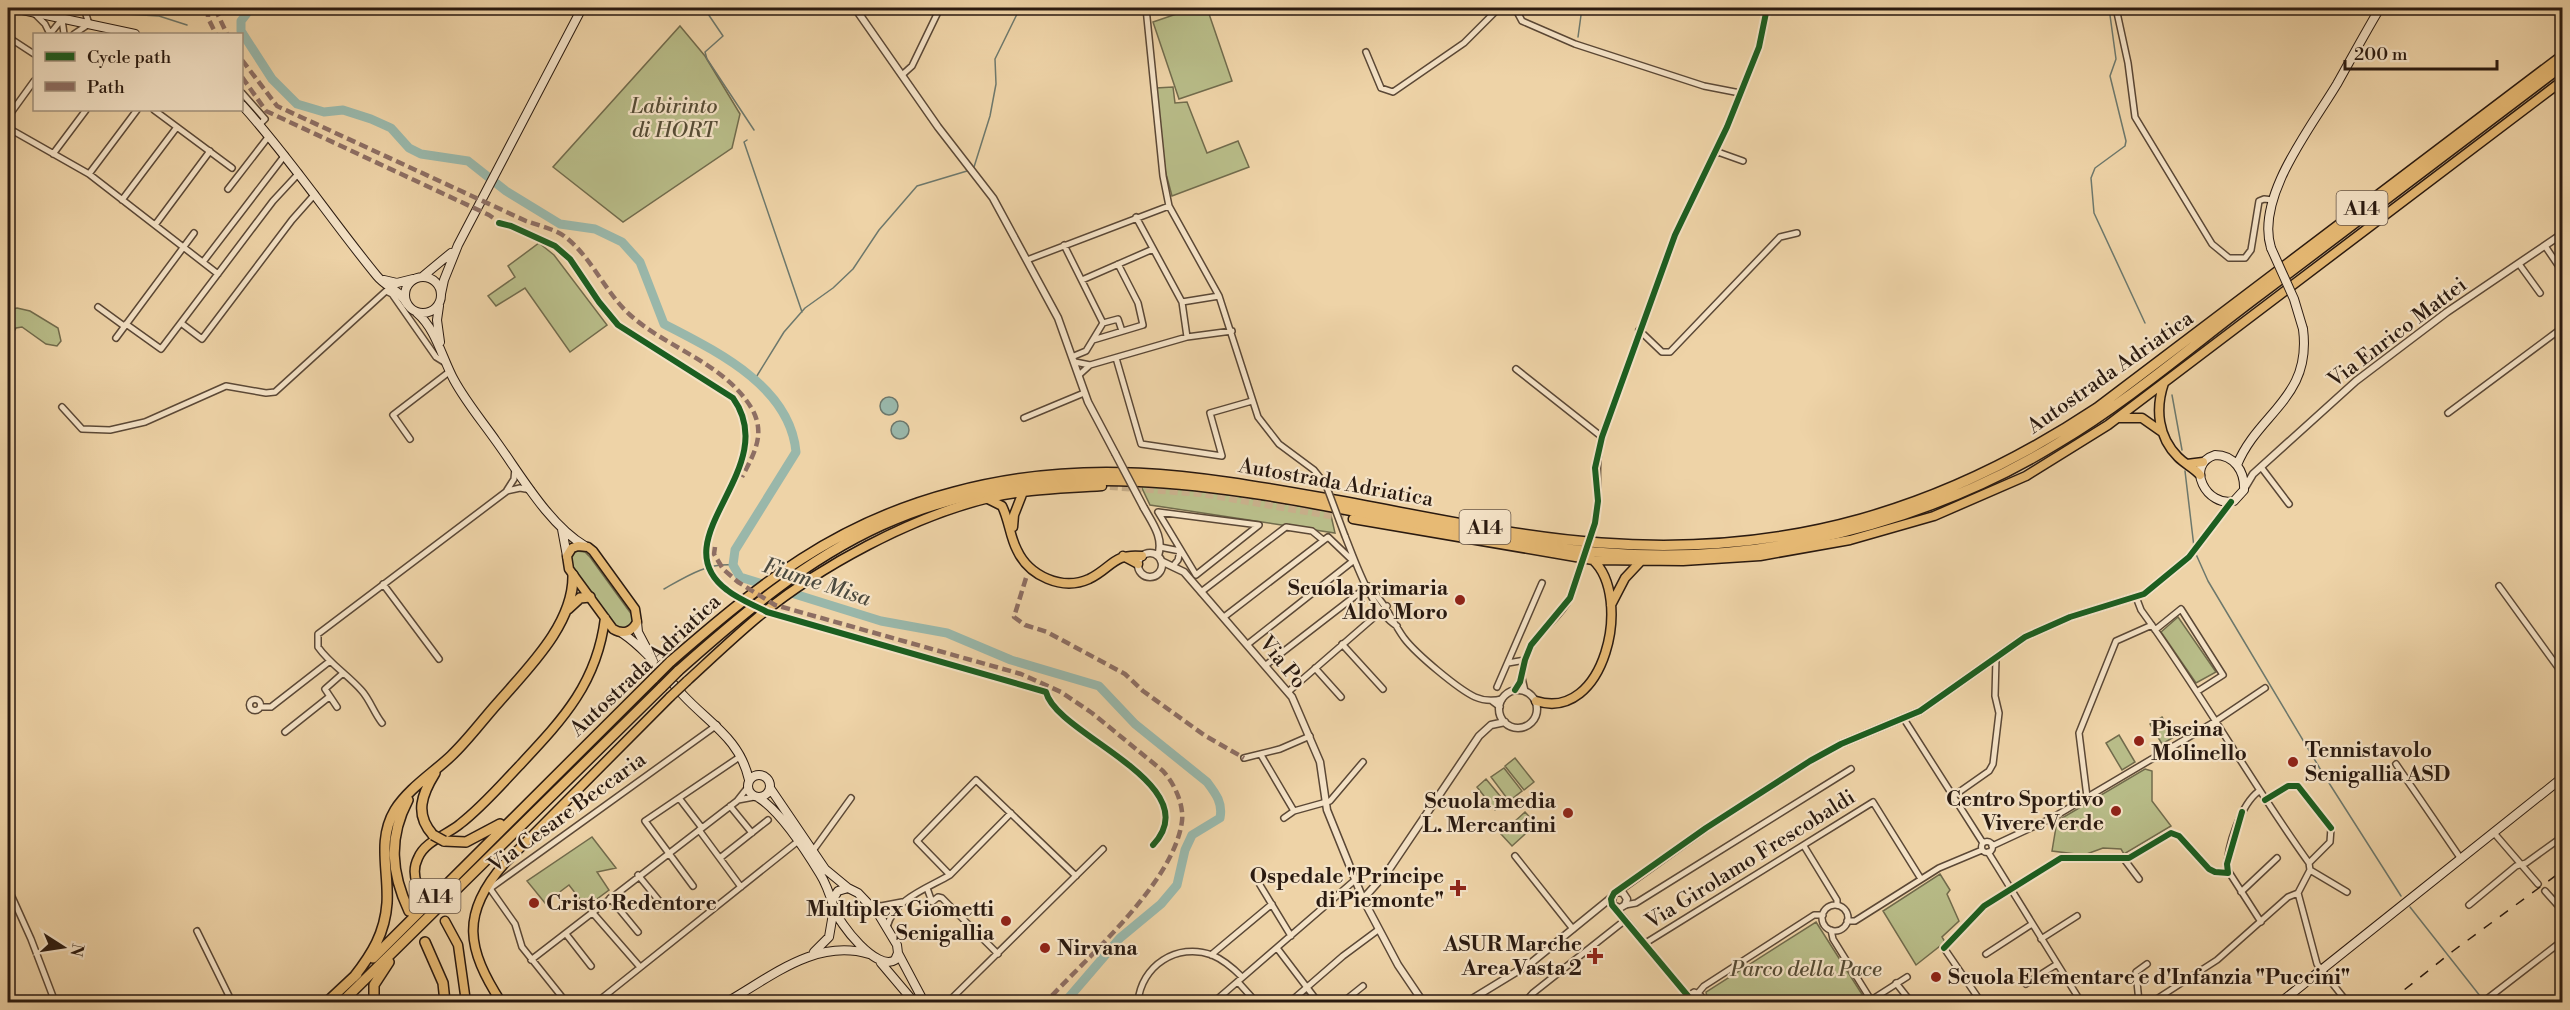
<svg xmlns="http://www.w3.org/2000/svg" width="2570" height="1010" font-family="'Libre Bodoni',serif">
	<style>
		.green { fill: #b8bc88; stroke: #716b4c; stroke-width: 1.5 }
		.water { fill: #99b7aa; stroke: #6d786c; stroke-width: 1.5 }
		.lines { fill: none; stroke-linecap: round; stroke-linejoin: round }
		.stream { stroke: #6d786c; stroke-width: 1.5 }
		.river { stroke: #99b7aa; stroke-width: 9 }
		.primary-tunnel { stroke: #c7ae89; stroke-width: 8; stroke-dasharray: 8 4; stroke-linecap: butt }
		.minor-casing { stroke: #5b4836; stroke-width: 8 }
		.tertiary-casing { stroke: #5b4836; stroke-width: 9 }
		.secondary-casing { stroke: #2a1a10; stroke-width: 10 }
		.primary-casing { stroke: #2a1a10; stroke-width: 11 }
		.motorway-casing { stroke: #2a1a10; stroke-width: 12 }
		.minor { stroke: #f4e2c6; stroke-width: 5 }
		.tertiary { stroke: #f4e2c6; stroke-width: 6 }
		.secondary { stroke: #f4e2c6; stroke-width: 8 }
		.primary { stroke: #e7ba74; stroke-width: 8 }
		.motorway { stroke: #e7ba74; stroke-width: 9 }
		.rail { stroke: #2a1a10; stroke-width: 1.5; stroke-dasharray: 10 10; stroke-linecap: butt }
		.minor-bridge-casing { stroke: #5b4836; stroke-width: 8; stroke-linecap: butt }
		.tertiary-bridge-casing { stroke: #5b4836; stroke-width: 9; stroke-linecap: butt }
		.secondary-bridge-casing { stroke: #2a1a10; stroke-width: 10; stroke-linecap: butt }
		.primary-bridge-casing { stroke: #2a1a10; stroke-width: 11; stroke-linecap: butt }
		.motorway-bridge-casing { stroke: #2a1a10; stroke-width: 12; stroke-linecap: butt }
		.minor-bridge { stroke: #f4e2c6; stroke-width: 5 }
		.tertiary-bridge { stroke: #f4e2c6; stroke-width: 6 }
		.secondary-bridge { stroke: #f4e2c6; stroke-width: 8 }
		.primary-bridge { stroke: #e7ba74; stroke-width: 8 }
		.motorway-bridge { stroke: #e7ba74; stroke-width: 9 }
		.quiet { stroke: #8d6e63; stroke-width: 4.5; stroke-dasharray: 9 4.5; stroke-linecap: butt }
		.cycleway-casing { stroke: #f4e2c6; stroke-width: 10 }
		.cycleway { stroke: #1b5e20; stroke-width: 6 }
		.poi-dot { fill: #8f2418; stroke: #f4e2c6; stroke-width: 2 }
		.labels { text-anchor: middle; stroke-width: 4.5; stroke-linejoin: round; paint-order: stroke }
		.shield { fill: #f4e2c6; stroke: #675647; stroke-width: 1.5 }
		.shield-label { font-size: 20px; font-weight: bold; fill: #2a1a10 }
		.park-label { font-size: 21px; font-style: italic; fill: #554b34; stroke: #f4e2c6 }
		.street-label { font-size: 21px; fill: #2a1a10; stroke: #f4e2c6 }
		.poi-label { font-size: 21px; font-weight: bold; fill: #2a1a10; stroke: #f4e2c6; text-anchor: end }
		.water-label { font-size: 22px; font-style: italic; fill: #4b493e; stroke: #f4e2c6 }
	</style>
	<rect width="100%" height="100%" fill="#eed3a7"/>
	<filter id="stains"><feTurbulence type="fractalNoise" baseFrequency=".00333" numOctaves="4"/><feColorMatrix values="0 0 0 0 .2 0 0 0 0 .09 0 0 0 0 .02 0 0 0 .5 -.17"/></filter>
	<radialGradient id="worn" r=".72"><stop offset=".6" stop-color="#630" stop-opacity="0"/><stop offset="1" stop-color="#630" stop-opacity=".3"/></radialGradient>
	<path class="green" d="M1194,8H1207L1232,81L1179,99L1153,22Z
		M680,26L705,56L740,114L732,148L623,222L553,167Z
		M1173,87L1175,103L1187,102L1207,153L1238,141L1249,167L1172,196L1165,170L1156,88Z
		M539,243L554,255L607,325L570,352L525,288L496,306L488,296L515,277L508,266Z
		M17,308L30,311L58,328L61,341L57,346L46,344L22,327L16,328L8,341V310Z
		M1140,484L1187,488L1330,511L1335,533L1150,505Z
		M577,551L585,552L590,557L632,615L633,621L630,628L616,629L569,563L573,553Z
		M2178,617L2216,672L2196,683L2161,632Z
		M2162,717L2174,737L2162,744L2150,724Z
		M2119,735L2135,762L2122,770L2106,743Z
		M1515,758L1534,782L1524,790L1505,766Z
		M1504,768L1522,791L1509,801L1491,777Z
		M2145,769L2152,771V801L2171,826L2124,854L2121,849L2103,848L2084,855L2052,851L2057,821Z
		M1486,779L1505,802L1495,810L1477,787Z
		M1525,812L1536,824L1512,846L1501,834Z
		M592,837L616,868L597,872L609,890L586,907L569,885L545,903L527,881Z
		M1940,874L1950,890L1947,894L1959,921L1942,937L1945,942L1916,965L1883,911Z
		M1816,922L1865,999L1859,1002H1708L1706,992Z"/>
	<path class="water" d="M880 406a9 9 0 1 1 18 0a9 9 0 1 1-18 0Z
		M891 430a9 9 0 1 1 18 0a9 9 0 1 1-18 0Z"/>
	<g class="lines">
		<path class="stream" d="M70,8L83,11
			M704,8L723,36L705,52L707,59L754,130
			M2109,8L2116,59L2110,76L2126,141L2125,146L2095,168L2091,178L2094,213L2145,323
			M90,12L159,16L187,25
			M1578,37L1582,8
			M747,140L744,142L802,312
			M974,167L990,116L996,84L995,59L1020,8
			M755,379L784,332L805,308L833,288L853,269L879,230L917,186L967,171
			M2172,395L2182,450
			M2185,471L2194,547
			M2195,552L2208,581L2322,772L2401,896
			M664,589C687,576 707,563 733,565
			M2410,907L2484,1001"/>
		<path class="river" d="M251,8L241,21V31L272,79L297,104L324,112L343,110L371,119L391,128L409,148L421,154L468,161L506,191L560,224L595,229L622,242L640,262L664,324C716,351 790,386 796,452L735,550L733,565L740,577L881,621L947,633L1011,660L1099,686L1135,724L1207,782C1216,794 1223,803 1220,818L1192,835L1185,850L1177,885L1161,904L1120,938L1065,1002"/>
		<path class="primary-tunnel" d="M1110,486L1201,493L1353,519"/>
		<defs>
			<path id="minor" d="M1146,8L1163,176L1169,206
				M1515,8L1522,21L1575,44L1704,86L1740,93
				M2116,8L2128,63L2135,117L2212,244L2229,258H2245L2251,250L2259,201L2264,199L2273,200
				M35,14L45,24L50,34
				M62,19L64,34
				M50,34L62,19
				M74,34L89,24L84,8
				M8,37L34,54
				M1366,52L1381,88L1393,92L1464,43L1499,8
				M902,75L912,66L940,8
				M242,93L265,119L260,124
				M154,110L232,168
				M8,117L34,81
				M8,128L89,174L218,274
				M1715,151L1743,161
				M53,154L86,110
				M89,174L137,110
				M228,189L269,136
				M122,200L177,127
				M1169,206L1219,296L1258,417L1279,444L1314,470L1326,485
				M1136,217L1182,302L1187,337
				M155,225L210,151
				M1064,245L1103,323
				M2545,246L2562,271
				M1027,260L1169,206
				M203,262L285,155
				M2519,264L2540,293
				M1082,280L1153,249
				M1182,302L1219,296
				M98,307L124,326
				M181,323L202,339L292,220L315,194
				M1103,323L1118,319L1122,331
				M126,324L161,349L273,201L299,173
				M1639,330L1662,352H1670L1780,237L1797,233
				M116,338L194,233
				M1093,340L1143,325L1138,303L1118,264
				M1074,356L1086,351L1103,323
				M1116,358L1141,444L1222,456L1210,413L1252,401
				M1075,362L1090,365L1079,375
				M1090,365L1187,337L1232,331
				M1516,369L1602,437
				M62,407L82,429L110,430L145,422L226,386L266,393L275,392L386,291L392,294L436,357L444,362
				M2448,413L2562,328
				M1024,418L1084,393
				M410,439L393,415L449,372
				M2261,467L2289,504
				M507,490L514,479L515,468
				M1158,512L1259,525L1196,575Z
				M1595,523C1601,493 1593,466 1602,437L1675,235L1727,127L1759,47L1767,8
				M1345,536C1356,563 1371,610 1397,626
				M1160,547L1180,551L1178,560L1173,566
				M383,584L439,659
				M1368,586C1387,605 1390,618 1404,638C1416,654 1458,689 1475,697C1484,701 1493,701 1502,699
				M2499,586L2562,673
				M1201,592L1286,527L1312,531L1323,540
				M2136,597L2141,610C2201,692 2250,781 2309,863L2310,870
				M1224,617L1328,537L1353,561
				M2155,630L2181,609L2223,675L2198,691
				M1248,644L1353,561
				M1342,644L1383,689
				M1508,663L1525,660
				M1266,665L1368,586
				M1315,668L1341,697
				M1522,678L1525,691
				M1497,687L1542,583
				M1515,690C1524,679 1522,663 1529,650C1539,630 1560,618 1570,598
				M1288,692L1387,606
				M249.5 705a5.5 5.5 0 1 1 11 0a5.5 5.5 0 1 1-11 0Z
				M1492,701L1500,707
				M261,707H271L330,661
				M337,707L325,689L342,674
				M1904,719L1983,843
				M382,723C374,713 370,700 362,691C348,675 330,664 318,647V634L507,491L520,488L531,490
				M285,732L329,697
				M1261,755L1294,811
				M1244,758L1280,749L1310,736
				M2396,764L2461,859
				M2259,791C2241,804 2227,846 2227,869L2261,922
				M1952,797L1989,771L1993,764L1999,713L1995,696L1996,658
				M2087,797L2079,733L2116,641L2152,625
				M679,798L702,828
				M738,800L754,797
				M2265,800L2288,786H2298L2331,828L2330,842L2309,863
				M730,806L752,833
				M1284,818L1294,811L1330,801L1363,762
				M699,830L741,887
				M2494,833L2538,884
				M1981.5 847a5.5 5.5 0 1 1 11 0a5.5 5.5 0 1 1-11 0Z
				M1804,846L1837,900V905
				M1992,846L2052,818L2216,721L2265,688
				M812,852L851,798
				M1988,852L2081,1002
				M1515,856L1573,929
				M720,858L768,820
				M2124,859L2139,879
				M2310,870L2347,892
				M638,875L665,908
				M950,875L1011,813
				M1260,885L1291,936
				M693,886L645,821L741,756
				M8,888L31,939L55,1002
				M927,888L932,902L938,897L942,898L998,954
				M2545,891L2562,910
				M2241,892L2277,858
				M2298,893L2317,964L2347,1002
				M2298,893L2310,870
				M610,898L638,932
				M870,904L881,906L902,902
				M1625,905L1636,903L1851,769
				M2469,905L2516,866L2526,863L2562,837
				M1822 918a13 13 0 1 1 26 0a13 13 0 1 1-26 0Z
				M1615,907L1688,996
				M592,912L640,967
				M1847,921H1855L1939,868L1982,850
				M887,927C894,899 928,888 950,875L917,841L976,780L1076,876
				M1831,930L1833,939L1871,1000
				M197,931L232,1002
				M566,934L591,966
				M2041,939L2077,916
				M1644,944L1873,802L1921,879
				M1277,948L1318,1002
				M1986,954L2032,924
				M1211,955L1272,904
				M531,960L737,801L748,787
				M2022,978L2026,984L2057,964
				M1238,982L1256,1002
				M1896,983L1911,1002
				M1698,993L1704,986L1814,915H1823
				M566,1002L522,947L515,924L491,890L492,887L717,725
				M597,1002L797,842
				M948,1002L1103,849
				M1138,1002C1141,966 1177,942 1212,955C1224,960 1234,969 1242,977
				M1214,1002L1355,880
				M1290,1002L1343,956L1378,930
				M1343,1002L1363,986
				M1525,1002L1533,993L1624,921
				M1689,1002L1688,996L1694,992L1701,996L1700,1002
				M1868,1002L1907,977
				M1981,1002L1944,948L1984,906L2061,858H2129L2171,833L2179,836L2209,869L2215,872L2228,873
				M2139,1002L2136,972L2147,964
				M2152,1002L2217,960L2288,897L2298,893
				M2483,1002L2562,941"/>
			<path id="tertiary" d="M855,8L938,127L993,198L1058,318L1088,402L1115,453
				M2244,489L2253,474L2356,381L2447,312L2562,234
				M1144,508C1153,524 1164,538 1158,556
				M1138 565a12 12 0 1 1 24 0a12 12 0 1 1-24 0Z
				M1161,561L1184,572L1292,697L1320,762L1327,810L1363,899L1398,965L1423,1002
				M1499 709a19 19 0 1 1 38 0a19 19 0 1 1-38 0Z
				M1616,892L1623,893L1627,899L1625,905L1620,908L1612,905L1613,895L1706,828L1810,761L1841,744L1920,711L2025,637L2070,617L2144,594L2189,557L2231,502
				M1363,899L1388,871L1479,736L1491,725L1505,722
				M1467,1002L1531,963L1612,897"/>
			<path id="secondary" d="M13,8L135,34
				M242,105C291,159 331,220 377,276C386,287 401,291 407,304
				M2271,248C2255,197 2312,126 2337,84C2351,59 2365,33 2380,8
				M405 295a18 18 0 1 1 36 0a18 18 0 1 1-36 0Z
				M422,277L451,253
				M384,280L397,283L413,279
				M441,294L444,280L458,245L582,8
				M439,306L437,320L440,342
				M417,313C436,329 442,358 454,380C466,402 482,421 496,441C520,474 549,525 585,546
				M2215,455C2234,455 2245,471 2244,490L2234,501C2207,508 2184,465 2215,455Z
				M2237,465C2258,413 2312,398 2303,329
				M562,529L567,556
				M637,622L638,632L648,651
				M622,633C647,650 663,673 683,695C710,724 740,739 749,780
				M748 786a11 11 0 1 1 22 0a11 11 0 1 1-22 0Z
				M770,788L825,869L848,888
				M759,798C781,812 806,851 820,874C827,885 830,895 834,908C839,924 877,972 895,960L898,953L897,945L879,915L858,893L848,888L838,891L833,899
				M814,952L829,937L834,908
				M898,953L924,1002
				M881,963L914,1002
				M727,1002C771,977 816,938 869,954
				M2281,1002L2562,778"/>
			<path id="primary" d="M2164,383C2155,409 2158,437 2178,457C2185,464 2194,468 2200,475
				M2120,418H2142L2162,432
				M2187,464L2203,462
				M988,499L1002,506C1009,520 1010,537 1017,550C1029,576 1062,591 1089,579C1112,568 1113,553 1142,556
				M1353,519L1593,560L1683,561L1760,556L1850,540L1934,516L2026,476L2108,425L2562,81
				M1013,527L1014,515L1023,492
				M578,546L588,547L593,551L635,609L637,622C632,632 623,635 613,629L569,569L567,556L572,548Z
				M1123,556L1138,564
				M1611,605L1625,578L1641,561
				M687,681C711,659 734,637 758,617C820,566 911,517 989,498C1026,489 1064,489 1102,486
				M1536,701C1605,723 1633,597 1593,560
				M424,896C416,885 411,872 418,858C425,841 447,835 460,824C482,807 500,786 519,766C562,720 597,684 605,618
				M445,921L458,945L466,1002
				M501,1002C467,949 460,914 504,864L670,697"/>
			<path id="motorway" d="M568,609L580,598L590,597
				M670,662C761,583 835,523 954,492C1085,457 1194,475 1323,498C1415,514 1508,536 1601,543C1787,557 1943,510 2097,408L2562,56
				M678,671C741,615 805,560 882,525C1112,421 1360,529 1595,552C1664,558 1737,555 1804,541C1893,523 1980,491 2058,443C2130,400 2194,344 2261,294C2362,218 2462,142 2562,66
				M408,800C388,838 391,873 409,911
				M433,835C414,814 422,794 435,773
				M444,841L466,842L500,824
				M425,942L443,983L445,1002
				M373,958L654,678
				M354,977C372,954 385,933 387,903C389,871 377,840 395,810C408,789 433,773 451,756C467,741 481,722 496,705C526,670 574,625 573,575
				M327,1002L357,974
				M342,1002L662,687
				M374,1002V985L389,962"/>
		</defs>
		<use href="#minor" class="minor-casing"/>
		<use href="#tertiary" class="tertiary-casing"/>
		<use href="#secondary" class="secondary-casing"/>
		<use href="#primary" class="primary-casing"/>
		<use href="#motorway" class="motorway-casing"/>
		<use href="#minor" class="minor"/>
		<use href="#tertiary" class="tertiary"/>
		<use href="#secondary" class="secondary"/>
		<use href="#primary" class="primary"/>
		<use href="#motorway" class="motorway"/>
		<path class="rail" d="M2389,1002L2453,951L2562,871"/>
		<defs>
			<path id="minor-bridge" d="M1326,485L1345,536
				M1570,598L1595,523"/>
			<path id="tertiary-bridge" d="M1115,453L1144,508"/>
			<path id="secondary-bridge" d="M2271,248L2294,299L2303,329"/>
			<path id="primary-bridge" d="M670,697L687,681"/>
			<path id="motorway-bridge" d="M654,678L670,662
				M662,687L678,671
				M433,835L444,841"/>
		</defs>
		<use href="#minor-bridge" class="minor-bridge-casing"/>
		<use href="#tertiary-bridge" class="tertiary-bridge-casing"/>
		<use href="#secondary-bridge" class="secondary-bridge-casing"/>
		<use href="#primary-bridge" class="primary-bridge-casing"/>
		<use href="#motorway-bridge" class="motorway-bridge-casing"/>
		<use href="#minor-bridge" class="minor-bridge"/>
		<use href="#tertiary-bridge" class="tertiary-bridge"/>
		<use href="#secondary-bridge" class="secondary-bridge"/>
		<use href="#primary-bridge" class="primary-bridge"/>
		<use href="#motorway-bridge" class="motorway-bridge"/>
		<path class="quiet" d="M208,8V18L216,34
			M220,8L218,15L227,34
			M242,60L277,106L526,221C537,225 554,229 564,236C591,256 605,292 629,314C666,348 725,363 752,409C766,434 754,454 742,477
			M242,77L266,111L489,215L502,224
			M715,547L714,554L723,569L738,582L775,605L1021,674L1061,692L1092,713L1163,771C1174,783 1184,804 1182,821C1174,883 1087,957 1046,1002
			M1026,578L1014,617L1025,625L1047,632L1125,674L1143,691L1204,735L1244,758"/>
		<defs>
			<path id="cycleway" d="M499,223L511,226L555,246L570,259L599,302L618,325L733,398C784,469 659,539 727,590C738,599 754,605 767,612L1046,692C1056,735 1210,784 1153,845
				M1515,690L1520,682L1525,660L1531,645L1570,598L1595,523L1598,501L1595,468L1602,437L1675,235L1727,127L1759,47L1767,8
				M2265,800L2288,786H2298L2331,828
				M1944,948L1984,906L2061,858H2129L2171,833L2179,836L2209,869L2215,872L2228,873L2227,864L2242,812
				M1688,996L1612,905L1611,899L1614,893L1706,828L1810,761L1841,744L1920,711L2025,637L2070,617L2144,594L2189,557L2231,502"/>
		</defs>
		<use href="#cycleway" class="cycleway-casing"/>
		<use href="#cycleway" class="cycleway"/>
	</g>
	<g class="poi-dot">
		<circle cx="1460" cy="600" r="6"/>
		<circle cx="2139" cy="741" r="6"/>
		<circle cx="2293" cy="762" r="6"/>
		<circle cx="2116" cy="811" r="6"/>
		<circle cx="1568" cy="813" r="6"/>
		<path d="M1455 879h6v6h6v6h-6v6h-6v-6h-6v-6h6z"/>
		<circle cx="534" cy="903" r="6"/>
		<circle cx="1006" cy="921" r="6"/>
		<circle cx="1045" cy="948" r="6"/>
		<path d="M1592 947h6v6h6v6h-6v6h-6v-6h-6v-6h6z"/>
		<circle cx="1936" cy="977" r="6"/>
	</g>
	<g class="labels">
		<g class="shield">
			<rect x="2336.5" y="191" width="51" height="34" rx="4.5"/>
			<rect x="1459.5" y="510" width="51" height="34" rx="4.5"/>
			<rect x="409.5" y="879" width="51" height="34" rx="4.5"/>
		</g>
		<g class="shield-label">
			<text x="2362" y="215">A14</text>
			<text x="1485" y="534">A14</text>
			<text x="435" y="903">A14</text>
		</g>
		<g class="park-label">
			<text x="674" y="113">Labirinto<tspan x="674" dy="24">di HORT</tspan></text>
			<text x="1806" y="976">Parco della Pace</text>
		</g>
		<g class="street-label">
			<text transform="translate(2397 332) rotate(-37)" y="7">Via Enrico Mattei</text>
			<text transform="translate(2110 372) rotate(-35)" y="7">Autostrada Adriatica</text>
			<text transform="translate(1336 482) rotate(10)" y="7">Autostrada Adriatica</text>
			<text transform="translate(1283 662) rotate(51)" y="7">Via Po</text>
			<text transform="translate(645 665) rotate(-43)" y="7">Autostrada Adriatica</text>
			<text transform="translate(567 812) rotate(-36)" y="7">Via Cesare Beccaria</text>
			<text transform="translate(1750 859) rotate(-32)" y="7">Via Girolamo Frescobaldi</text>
		</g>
		<g class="poi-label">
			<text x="1448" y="595">Scuola primaria<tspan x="1448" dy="24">Aldo Moro</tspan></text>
			<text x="2151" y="736" text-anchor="start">Piscina<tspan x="2151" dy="24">Molinello</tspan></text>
			<text x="2305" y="757" text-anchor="start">Tennistavolo<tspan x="2305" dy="24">Senigallia ASD</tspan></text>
			<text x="2104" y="806">Centro Sportivo<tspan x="2104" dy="24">VivereVerde</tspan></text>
			<text x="1556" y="808">Scuola media<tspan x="1556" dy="24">L. Mercantini</tspan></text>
			<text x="1444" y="883">Ospedale "Principe<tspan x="1444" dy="24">di Piemonte"</tspan></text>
			<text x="546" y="910" text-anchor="start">Cristo Redentore</text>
			<text x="994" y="916">Multiplex Giometti<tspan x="994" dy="24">Senigallia</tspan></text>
			<text x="1582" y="951">ASUR Marche<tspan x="1582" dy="24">Area Vasta 2</tspan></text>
			<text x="1057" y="955" text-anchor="start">Nirvana</text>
			<text x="1948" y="984" text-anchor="start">Scuola Elementare e d'Infanzia "Puccini"</text>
		</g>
		<g class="water-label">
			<text transform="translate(817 581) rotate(18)" y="8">Fiume Misa</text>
		</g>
	</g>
	<rect width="2570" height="1010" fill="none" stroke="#eed3a7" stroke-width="30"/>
	<rect x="9" y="9" width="2552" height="992" fill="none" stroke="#2a1a10" stroke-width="3"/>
	<rect x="15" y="15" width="2540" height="980" fill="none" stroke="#2a1a10" stroke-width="1.5"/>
	<rect x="33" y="33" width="210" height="78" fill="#f4e2c6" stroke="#a3927d" stroke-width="1.5"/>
	<rect x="45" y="52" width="30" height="9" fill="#1b5e20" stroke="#a3927d" stroke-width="1.5"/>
	<text x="87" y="63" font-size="18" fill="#2a1a10">Cycle path</text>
	<rect x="45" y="82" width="30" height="9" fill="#8d6e63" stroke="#a3927d" stroke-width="1.5"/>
	<text x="87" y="93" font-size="18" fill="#2a1a10">Path</text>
	<g transform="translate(63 947) rotate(102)" stroke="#f4e2c6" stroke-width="4.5" paint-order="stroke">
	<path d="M0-4.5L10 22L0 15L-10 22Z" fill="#2a1a10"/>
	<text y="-9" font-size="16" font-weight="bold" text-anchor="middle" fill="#2a1a10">N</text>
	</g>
	<path d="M2345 60v9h152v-9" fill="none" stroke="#2a1a10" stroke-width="3"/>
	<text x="2354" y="60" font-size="18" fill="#2a1a10" stroke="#f4e2c6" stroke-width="4.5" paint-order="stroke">200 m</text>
	<rect width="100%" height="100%" filter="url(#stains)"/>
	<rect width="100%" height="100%" fill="url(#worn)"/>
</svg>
